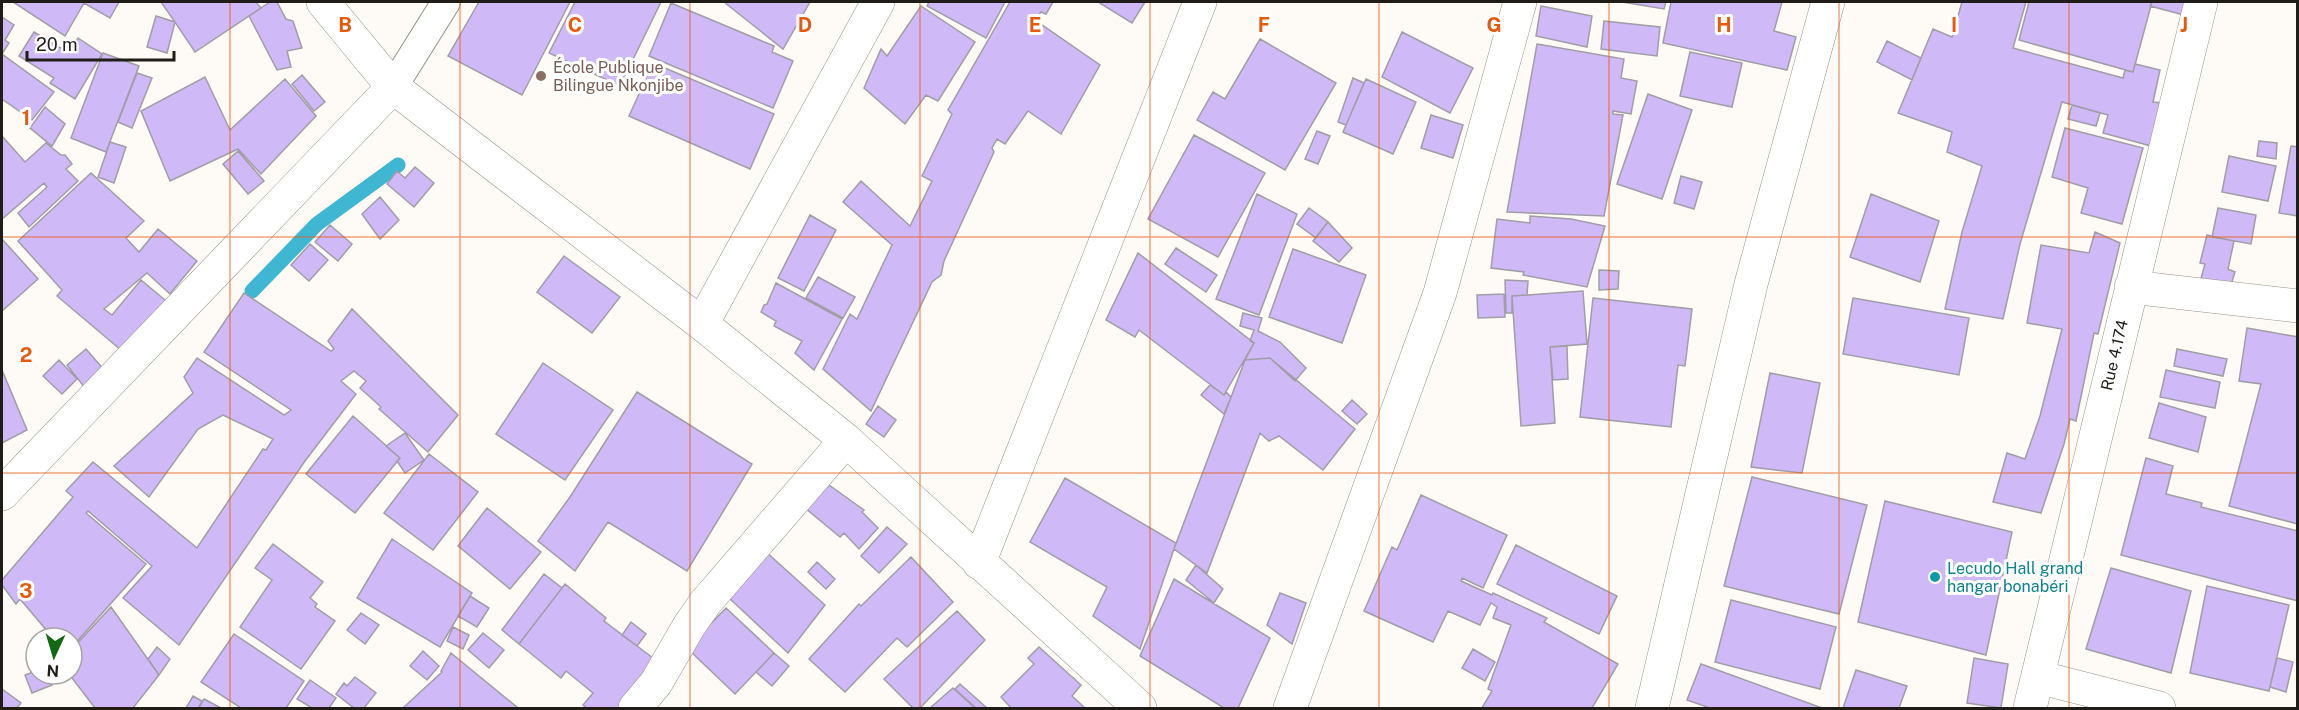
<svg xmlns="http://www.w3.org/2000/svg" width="2299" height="710" font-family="'Public Sans',sans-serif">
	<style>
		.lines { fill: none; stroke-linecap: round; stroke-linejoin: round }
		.stream { stroke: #40b7d2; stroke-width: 15 }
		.building { fill: #cfb9f7; stroke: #a09da7; stroke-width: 1.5 }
		.lane-casing { stroke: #999188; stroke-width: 30 }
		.street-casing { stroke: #999188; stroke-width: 34 }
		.lane { stroke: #fff; stroke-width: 28 }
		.street { stroke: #fff; stroke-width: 33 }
		.grid { fill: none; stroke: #e8590c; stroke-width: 1.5; stroke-opacity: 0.55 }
		.education-dot { fill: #8d6e63; stroke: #fff; stroke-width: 2 }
		.culture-dot { fill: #0f9aa8; stroke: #fff; stroke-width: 2 }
		.labels { text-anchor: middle; stroke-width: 6; stroke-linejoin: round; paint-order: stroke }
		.education-label { font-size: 16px; fill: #785e54; stroke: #fff; text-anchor: start }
		.street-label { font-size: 16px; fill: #201d19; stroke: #fff }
		.culture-label { font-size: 16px; fill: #0d838f; stroke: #fff; text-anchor: start }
		.grid-label { font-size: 20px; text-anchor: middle; font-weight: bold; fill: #e8590c; stroke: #fff; stroke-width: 6; stroke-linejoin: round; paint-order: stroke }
	</style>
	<rect width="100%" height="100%" fill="#fefbf7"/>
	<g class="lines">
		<path class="stream" d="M252,291L317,224L398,165"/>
	</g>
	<path class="building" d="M13,2H119L110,18L84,3L65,36Z
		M161,2H256L261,8L195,52L175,22L167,53L147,47L156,16L175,22Z
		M270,2H277L286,19L293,21L302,48L287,51L291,67L277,70L249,16Z
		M479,2H570L522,95L448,56Z
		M575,2H661L620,86L549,53Z
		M724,2H810L783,49Z
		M929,2H1005L986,38L927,6Z
		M1010,2H1053L1046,14L1041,12L1035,20L1100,65L1061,134L1028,111L1005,144L997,139L992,148L994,152L944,261L941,275L932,282L871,411L823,369L850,314L857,319L892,245L843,202L861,181L910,226L932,181L922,176L952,114L948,110Z
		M1098,2H1145L1132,23Z
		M1622,2H1666L1664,9Z
		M1671,2H1782L1774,31L1796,37L1787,70L1663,43Z
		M1962,2H2026L2013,48L2123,78L2125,70L2133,72L2135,64L2160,70L2153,102L2161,103L2151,146L2103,133L2108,115L2062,102L2020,244L2003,319L1945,309L1962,232L1982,166L1947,152L1952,132L1898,113L1933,29L1952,37Z
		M2029,2H2152L2133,72L2019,40Z
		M2152,2H2188L2184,15L2150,6Z
		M671,3L774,46L772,52L793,61L773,108L649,56Z
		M921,6L975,42L938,101L926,95L905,124L864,88L881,49L887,56Z
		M1541,6L1592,16L1587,47L1536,36Z
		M2,17L14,25L5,40L9,43L2,54L54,92L32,120L2,99Z
		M1604,21L1660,27L1657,56L1601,49Z
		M34,32L69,53L78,38L102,54L75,99L50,83L54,78L19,56Z
		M1402,32L1473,68L1450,113L1382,77Z
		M1260,39L1336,83L1285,170L1197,120L1213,92L1225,99Z
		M1887,41L1921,58L1912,80L1877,62Z
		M1537,44L1624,59L1621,78L1637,81L1631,114L1613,111V114L1623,115L1604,216L1507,212Z
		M1690,52L1742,63L1732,107L1680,96Z
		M103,53L139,66L106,152L71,138Z
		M653,63L774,114L750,169L629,116Z
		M137,73L152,78L132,128L118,122Z
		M302,75L325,102L314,111L292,84Z
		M205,77L230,130L285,79L316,116L261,174L238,149L170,181L141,111Z
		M1353,78L1364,83L1346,125L1338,122Z
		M1366,79L1416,102L1393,154L1343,132Z
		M1648,94L1692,110L1662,199L1617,184Z
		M2072,105L2100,113L2096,126L2068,119Z
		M45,107L65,124L52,146L30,128Z
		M1431,115L1463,125L1453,158L1421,148Z
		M2065,128L2143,148L2122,224L2081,213L2088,188L2052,177Z
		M1317,131L1330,136L1318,164L1305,159Z
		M1194,135L1265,173L1218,257L1148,219Z
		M2,136L25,162L46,143L61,155H65L72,164L66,169L78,181L29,227L18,213L47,187L44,183L2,219Z
		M2259,141L2277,143L2276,159L2257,156Z
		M110,142L126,147L114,183L98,177Z
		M2291,146L2298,147V216L2279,213Z
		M238,151L264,181L248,194L223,164Z
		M2229,156L2276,166L2268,201L2222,192Z
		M415,167L434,183L414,207L387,184L397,171L405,178Z
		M91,173L144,221L126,238L139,252L158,229L197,261L170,294L147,273L104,309L112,315L141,280L171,305L128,356L57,296L62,290L18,241Z
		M1681,176L1702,182L1694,209L1674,203Z
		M1257,194L1297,214L1259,315L1216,299Z
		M1871,194L1939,221L1920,282L1850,257Z
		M380,197L399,220L380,239L362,214Z
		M1309,208L1328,222L1316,238L1297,224Z
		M2218,208L2256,215L2251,244L2212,237Z
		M810,215L836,230L804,291L778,278Z
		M1530,216L1571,219L1605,226L1587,287L1523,275L1524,272L1491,268L1497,219L1530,223Z
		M1328,222L1352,248L1339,262L1313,241Z
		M330,225L352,244L338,261L315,242Z
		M2095,232L2120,243L2098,334L2094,333L2076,421L2070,419L2064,444L2041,513L1993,502L2007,453L2025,459L2040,416L2062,329L2027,323L2041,245L2089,253Z
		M2207,235L2234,241L2228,269L2235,272L2231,285L2200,282L2205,264L2200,263Z
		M2,239L38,279L2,311Z
		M310,244L328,260L309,281L291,265Z
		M1176,248L1217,275L1206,292L1165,264Z
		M1293,249L1366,275L1342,343L1269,317Z
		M1138,253L1254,343L1224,395L1139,330L1135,337L1106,320Z
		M564,256L620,297L592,333L537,292Z
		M1599,270L1619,271L1618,289L1599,290Z
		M818,277L855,297L843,318L806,298Z
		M1505,280L1528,281L1527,295L1512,296V313H1506Z
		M776,283L842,319L814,370L795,353L802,341L774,326L776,321L761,312L764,305L767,304Z
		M1583,291L1587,344L1550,347L1555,423L1521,426L1512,296Z
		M244,293L331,351L334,349L328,341L352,309L458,415L428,452L379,409L381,407L360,388L366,381L354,371L341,381L356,394L305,461L179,645L123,598L152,566L88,511L86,513L146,564L72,647V638H53L20,599L16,604L2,585V580L73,497L66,491L93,462L197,548L263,449L266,450L273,439L223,415L198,429L149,497L114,466L193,393L184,377L197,358L284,415L291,410L204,352Z
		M1504,294L1505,317L1478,318L1477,295Z
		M1593,298L1692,309L1685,366L1678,365L1671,427L1580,417Z
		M1853,298L1969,318L1959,375L1843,354Z
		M1243,313L1262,318L1258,331L1280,342L1306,368L1295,381L1270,358L1245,360L1254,343L1250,341L1254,330L1240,326Z
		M2247,328L2298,337V524L2229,506L2261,384L2239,381Z
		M1567,346L1568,379L1553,380L1550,347Z
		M86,349L105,371L85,388L67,365Z
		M2177,349L2227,359L2223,376L2174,366Z
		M1270,358L1355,429L1323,470L1279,436L1269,441L1260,433L1207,573L1174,549L1245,360Z
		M59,360L77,379L62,394L43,376Z
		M543,363L613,410L565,480L496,434Z
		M2,370L27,430L2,443Z
		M2166,370L2220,382L2215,408L2160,397Z
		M1770,373L1820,383L1802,473L1751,467Z
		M1210,385L1224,395L1226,392L1231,397L1224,414L1201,395Z
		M637,392L752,464L687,571L608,522L575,571L538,541L570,497Z
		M1352,400L1367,414L1357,424L1342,411Z
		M2159,403L2206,417L2198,452L2149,438Z
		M878,406L896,420L884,437L866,424Z
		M353,416L400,458L355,513L306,474Z
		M405,433L424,460L405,473L397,461L400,458L386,446Z
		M429,454L478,492L433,550L384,513Z
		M2146,458L2173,466L2166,494L2202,503L2201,507L2298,531V601L2121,555Z
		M1752,477L1867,505L1839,614L1724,586Z
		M1065,478L1176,543L1140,649L1093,616L1107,587L1030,542Z
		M829,485L864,510L862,512L878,528L859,549L844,533L840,537L805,508Z
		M1421,495L1507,535L1483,588L1462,578L1461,581L1492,595L1493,593L1547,618L1544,622L1618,664L1592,708H1478H1482L1492,691L1488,689L1511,625L1493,618L1497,607L1491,603L1480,625L1448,611L1433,642L1364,611L1392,547L1397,550Z
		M1885,501L2012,532L1986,655L1858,622Z
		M487,508L541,552L510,589L458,546Z
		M887,527L907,544L879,573L861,556Z
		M392,539L472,593L440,647L357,598Z
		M273,544L323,582L310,598L317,604L315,607L335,621L301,669L240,627L272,580L255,568Z
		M1516,545L1617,596L1599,634L1497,584Z
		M765,551L825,605L788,653L728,597Z
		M911,557L953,602L907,647L897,638L845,692L809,659L859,604L861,606Z
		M817,562L835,579L826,589L808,572Z
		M1196,565L1223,589L1214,603L1186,580Z
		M2111,568L2191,591L2171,673L2086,649Z
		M544,574L562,588L519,644L502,630Z
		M1174,579L1270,638L1238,708H1224L1140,656Z
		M565,584L606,618L604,621L665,667L630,708H587L583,705L593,693L566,671L561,678L519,644Z
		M2207,586L2289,605L2269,691L2190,673Z
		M1280,593L1306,603L1292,644L1267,625Z
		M470,596L489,608L477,627L458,616Z
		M1731,600L1836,627L1820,689L1715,662Z
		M111,607L159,675L133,708H95L69,674H72V649Z
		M726,608L774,653L735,694L687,648Z
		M957,611L985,640L920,708H913L884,679Z
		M361,613L379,625L365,644L347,630Z
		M631,622L646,634L637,646L622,635Z
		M453,627L469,635L463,649L447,641Z
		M483,633L504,650L489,668L468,650Z
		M234,634L304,681L286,708H241L201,682Z
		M157,647L170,659L159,675L148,659Z
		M1039,647L1081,685L1072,696L1085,708H1011L1001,697L1034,664L1028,658Z
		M1473,649L1495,662L1485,681L1462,668Z
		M423,651L439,666L427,680L410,666Z
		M451,653L518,708H403L442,672L441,671Z
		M774,653L789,666L772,686L756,672Z
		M1974,658L2008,664L2001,708L1967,703Z
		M2277,658L2293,662L2286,692L2270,687Z
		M1701,664L1822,708H1710L1687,700Z
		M1856,670L1907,686L1899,708H1843Z
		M36,671V674H47L52,685L32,693L25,675Z
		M355,677L376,693L364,708H354L336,694L344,683L347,686Z
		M310,680L336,698L329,708H312L297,699Z
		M960,684L987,708H976L955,689Z
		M953,688L975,708H930Z
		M2,689L21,703L17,708H2Z
		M193,696L202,701L198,708H186Z
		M204,699L221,708H199Z"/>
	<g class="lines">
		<defs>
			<path id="lane" d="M393,87L446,2"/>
			<path id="street" d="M323,2L393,87L702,324L846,440L1140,708
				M2131,287L2298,306
				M702,324L878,2
				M2,494L393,87
				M979,563L1200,2
				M2038,677L2159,708
				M635,708L656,683L689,626L705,603L846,440
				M1290,708L1440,293L1520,2
				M1652,708L1751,284L1828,2
				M2030,708L2201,2"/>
		</defs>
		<use href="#lane" class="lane-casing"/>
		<use href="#street" class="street-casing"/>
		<use href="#lane" class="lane"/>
		<use href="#street" class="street"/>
	</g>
	<path class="grid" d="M230,2V708M460,2V708M690,2V708M920,2V708M1150,2V708M1379,2V708M1609,2V708M1839,2V708M2069,2V708M2,237H2298M2,473H2298"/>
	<circle class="education-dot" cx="541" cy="76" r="6"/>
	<circle class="culture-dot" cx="1935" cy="577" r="6"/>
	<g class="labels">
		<g class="education-label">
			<text x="553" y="73">École Publique<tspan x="553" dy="18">Bilingue Nkonjibe</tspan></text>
		</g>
		<g class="street-label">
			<text transform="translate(2114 355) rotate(-77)" y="6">Rue 4.174</text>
		</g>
		<g class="culture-label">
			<text x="1947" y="574">Lecudo Hall grand<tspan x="1947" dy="18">hangar bonabéri</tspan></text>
		</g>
	</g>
	<g class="grid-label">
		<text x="345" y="32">B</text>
		<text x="575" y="32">C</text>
		<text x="805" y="32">D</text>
		<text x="1035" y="32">E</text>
		<text x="1264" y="32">F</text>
		<text x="1494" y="32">G</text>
		<text x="1724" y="32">H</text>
		<text x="1954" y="32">I</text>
		<text x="2184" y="32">J</text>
		<text x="26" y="125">1</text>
		<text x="26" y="362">2</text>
		<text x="26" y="598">3</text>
	</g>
	<rect width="2299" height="710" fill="none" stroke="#201d19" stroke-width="6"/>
	<g transform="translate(54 656) rotate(184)"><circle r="28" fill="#ffffff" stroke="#a6a5a3" stroke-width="1.5"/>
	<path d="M0-4.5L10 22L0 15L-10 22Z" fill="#116a13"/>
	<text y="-9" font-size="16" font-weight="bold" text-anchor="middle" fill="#201d19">N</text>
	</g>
	<path d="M27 51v9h147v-9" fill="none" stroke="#201d19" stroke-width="3"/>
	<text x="36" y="51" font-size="18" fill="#201d19" stroke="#ffffff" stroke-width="4.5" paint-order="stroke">20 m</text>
</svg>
